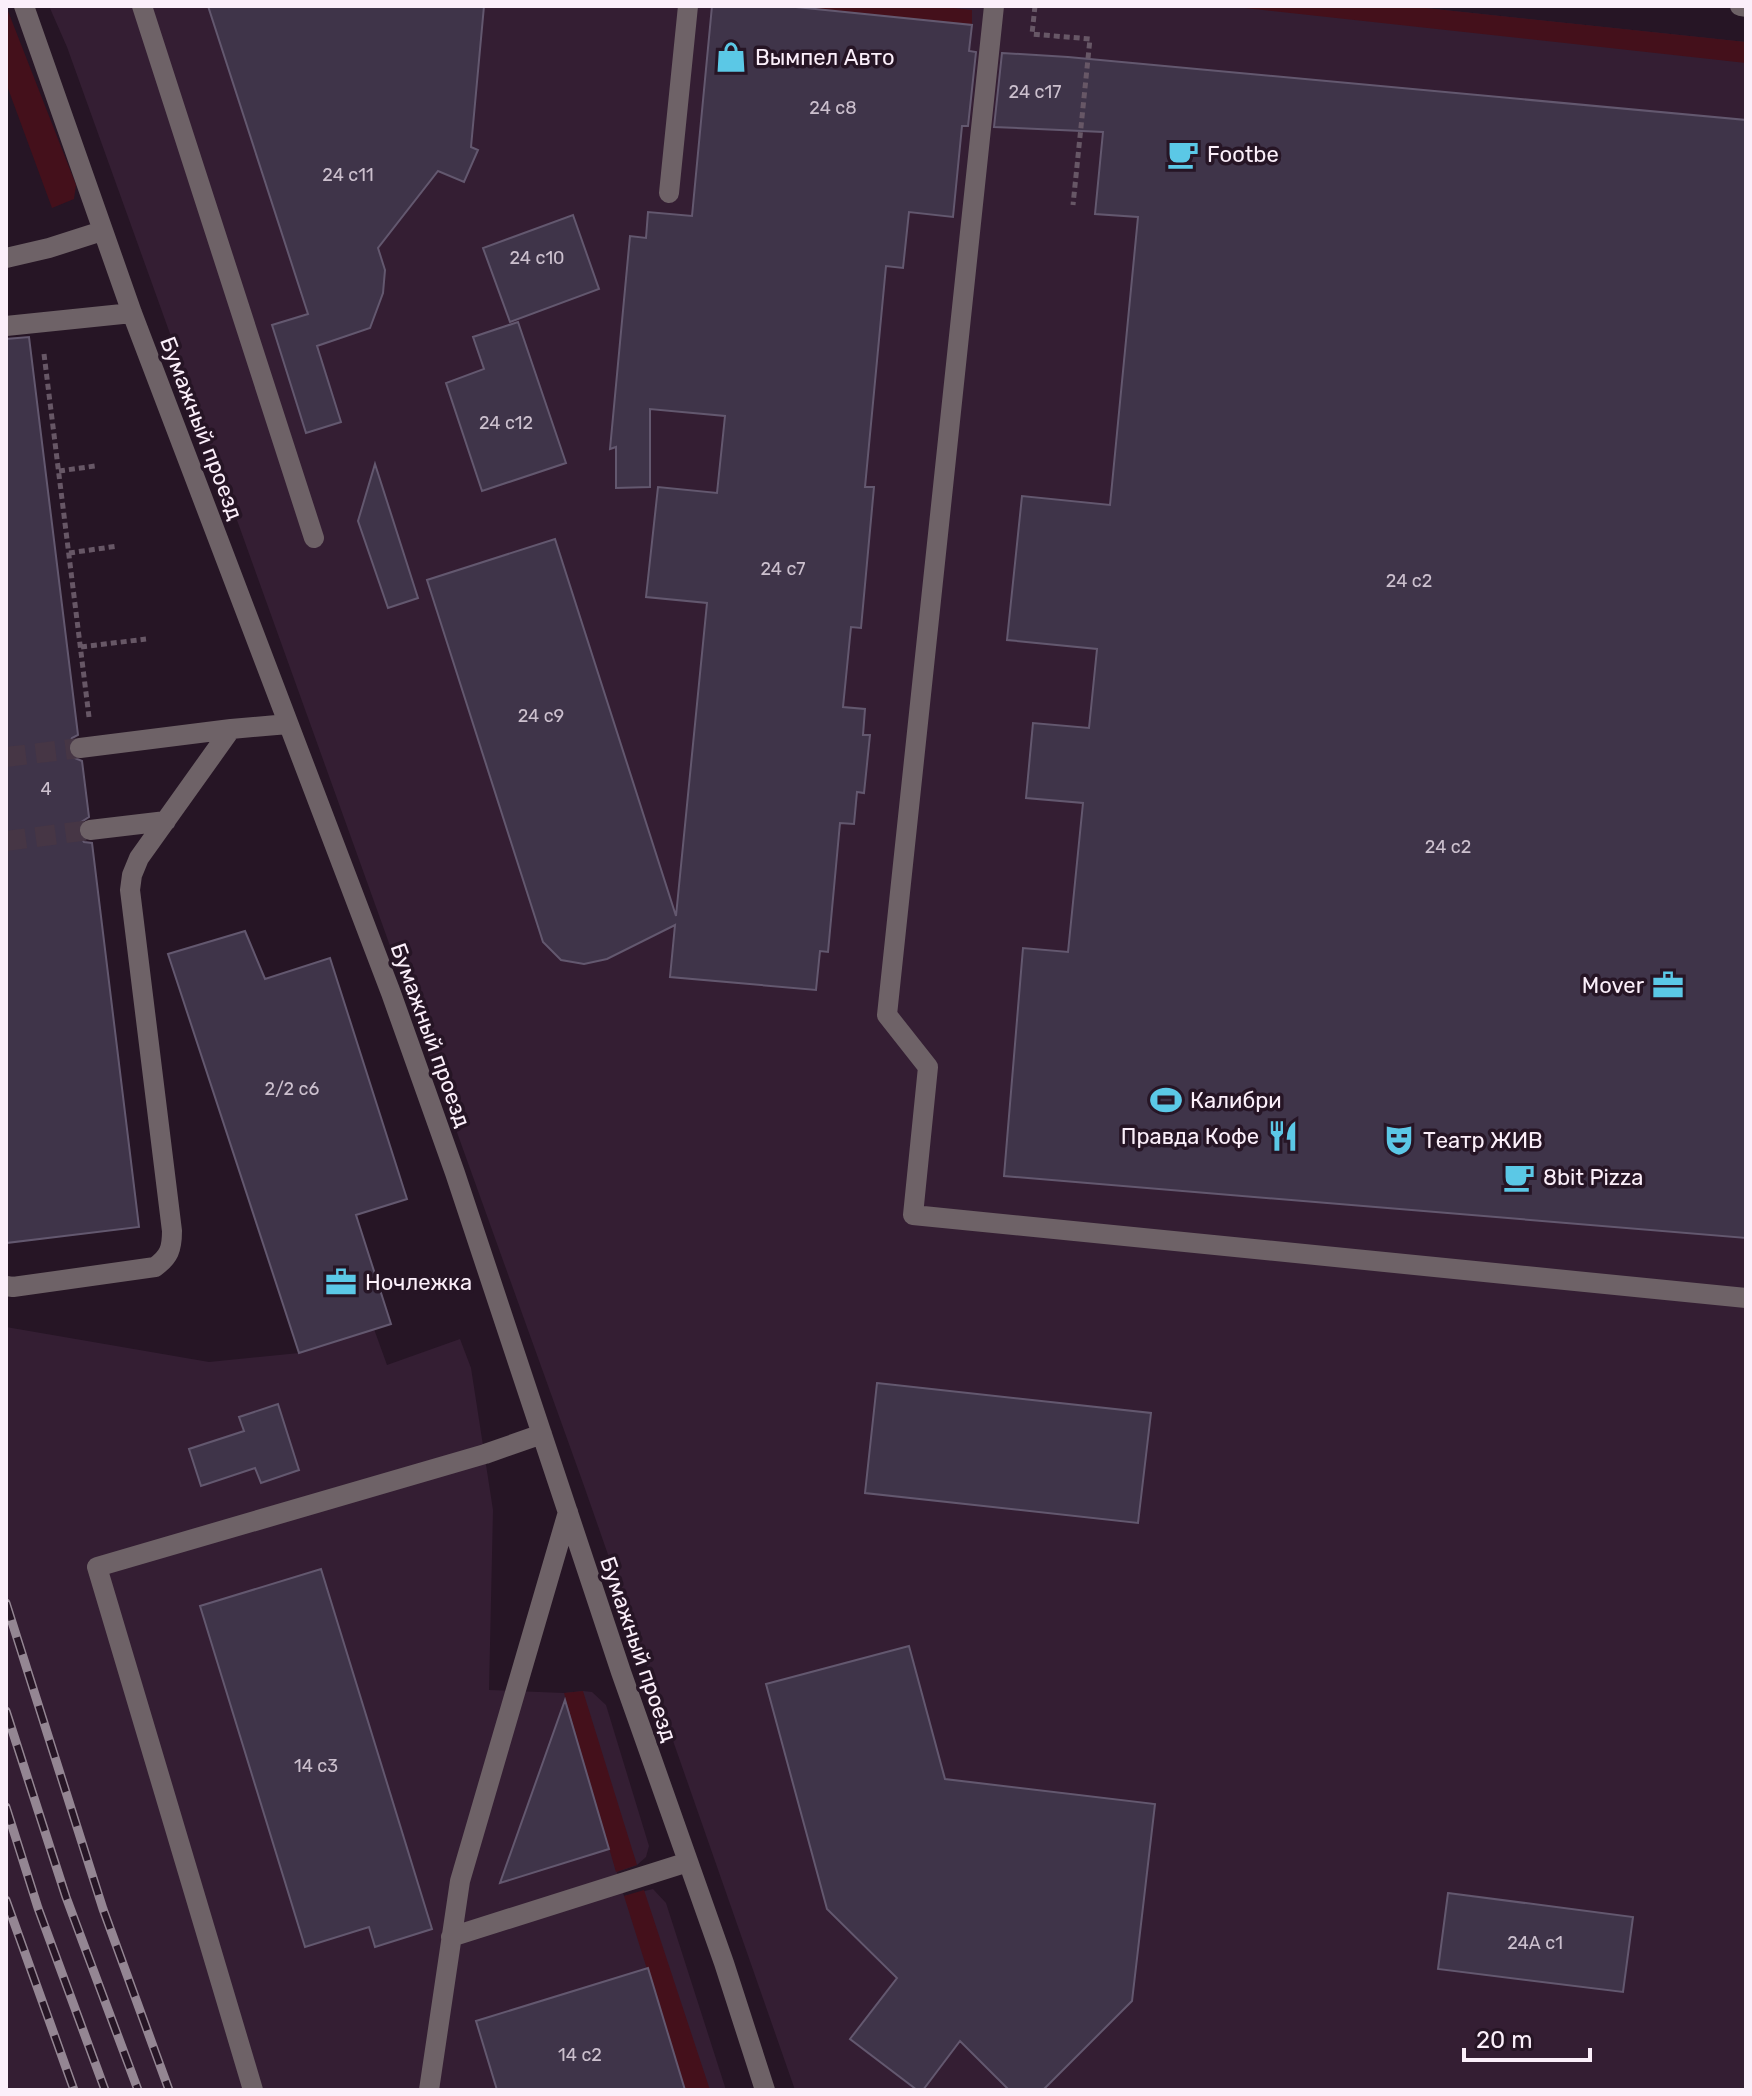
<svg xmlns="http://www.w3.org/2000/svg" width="1752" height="2096" font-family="Rubik,sans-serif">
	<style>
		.built { fill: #341e33 }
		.green { fill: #44101b }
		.building { fill: #3f3449; stroke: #63586f; stroke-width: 2 }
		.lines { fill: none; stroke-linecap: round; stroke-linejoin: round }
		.minor-tunnel { stroke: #463645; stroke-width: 20; stroke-dasharray: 20 10; stroke-linecap: butt }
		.path { stroke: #675766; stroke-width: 5; stroke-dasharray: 6 4; stroke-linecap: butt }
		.minor { stroke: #6e6267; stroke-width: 20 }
		.rail-casing { stroke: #948693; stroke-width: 9 }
		.rail { stroke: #261525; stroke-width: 6; stroke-dasharray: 18; stroke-linecap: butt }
		.labels { text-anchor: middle; stroke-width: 7; stroke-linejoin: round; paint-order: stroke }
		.number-label { font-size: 18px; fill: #ccc0ce }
		.poi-label { font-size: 22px; fill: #fbeffa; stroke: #261525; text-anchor: start }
		.street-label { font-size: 22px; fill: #fbeffa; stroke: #261525 }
	</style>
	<rect width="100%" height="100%" fill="#261525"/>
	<path class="built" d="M49,6H1407L1746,42V2090H795L583,1483L67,47Z
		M6,1327L209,1362L299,1353L374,1329L387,1365L460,1339L471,1368L493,1510L489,1690L564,1693L583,1691L592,1692L606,1705L649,1846L646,1857L637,1865L617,1872L620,1883L624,1896L653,1889L666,1903L726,2090H6Z"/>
	<path class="green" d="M6,6L76,185L74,199L52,208L6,83Z
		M786,6H935L972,10V25Z
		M1227,6H1407L1746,42V63Z
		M583,1691L637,1865L616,1872L564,1693Z
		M644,1890L710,2090H685L624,1896Z"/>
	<path class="building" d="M208,6H484L471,147L478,150L464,182L438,171L378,248L385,270L383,293L370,328L317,346L341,422L306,433L272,325L308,314Z
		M712,6H786L972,25L969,51L976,52L968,126H962L953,217L909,212L903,268L886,266L865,487H874L861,628L851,627L843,707L865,709L863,735H870L864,793L857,792L854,824L840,823L828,952L820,951L816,990L670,977L675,925L607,959L584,964L561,960L543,942L427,580L555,539L676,916L707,603L646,597L658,487L717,493L725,416L650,409V487L616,488V447L610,449L630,236L646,238L648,212L692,216Z
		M1002,53L1068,57L1746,120V1238L1004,1176L1023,948L1068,952L1083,803L1026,798L1033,723L1089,728L1097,649L1007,640L1022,496L1110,505L1138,217L1095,214L1103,132L994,127Z
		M573,215L599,289L510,322L483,248Z
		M518,322L566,463L482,491L446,383L484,369L473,337Z
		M29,337L78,735L72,738L67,749L70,756L82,761L89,817L78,824L77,832L84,842L92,843L139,1227L6,1243V339Z
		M375,464L418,598L388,608L358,521Z
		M245,931L265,979L330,958L407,1199L356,1215L391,1324L299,1353L168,954Z
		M877,1383L1151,1413L1138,1523L865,1493Z
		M278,1404L299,1470L261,1483L255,1468L201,1486L189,1449L244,1431L239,1417Z
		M321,1569L432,1929L375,1947L369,1927L305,1947L200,1606Z
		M909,1646L945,1779L1155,1804L1132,2001L1043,2090H1009L960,2041L923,2090H917L850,2039L897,1978L827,1909L766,1684Z
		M565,1700L609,1849L500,1883Z
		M1448,1893L1633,1917L1623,1992L1438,1969Z
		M648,1968L685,2090H497L476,2021Z"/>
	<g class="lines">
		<path class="minor-tunnel" d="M6,757L80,748
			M6,841L90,830"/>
		<path class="path" d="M1035,6L1032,34L1090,39L1073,205
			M44,354L89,717
			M59,471L95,466
			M69,553L118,546
			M81,647L146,639"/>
		<path class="minor" d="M24,6L132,313L391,993L455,1173L621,1672L724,1963L765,2090
			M142,6L314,538
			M994,6L887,1015L928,1067L913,1215L1746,1298
			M1740,6L1746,7
			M669,193L688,6
			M6,258L49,248L102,231
			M6,326L132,313
			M80,748L231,729
			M90,830L166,821
			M6,1286L13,1287L155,1267C169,1257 172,1249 172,1231L130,890L132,875L139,858L231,729L288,724
			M451,1937L688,1862
			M253,2090L97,1567L485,1454L542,1434
			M429,2090L460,1881L568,1512"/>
		<defs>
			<path id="rail" d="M6,1603L103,1909L169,2090
				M6,1711L66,1897L138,2090
				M6,1807L38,1908L105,2090
				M6,1900L74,2090"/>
		</defs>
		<use href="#rail" class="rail-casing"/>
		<use href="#rail" class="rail"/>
	</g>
	<defs>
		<symbol id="shop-bare" viewBox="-9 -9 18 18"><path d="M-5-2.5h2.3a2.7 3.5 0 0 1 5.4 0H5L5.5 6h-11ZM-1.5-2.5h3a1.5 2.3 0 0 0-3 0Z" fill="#5bc8e6" stroke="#261525" stroke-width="2.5" paint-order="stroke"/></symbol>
		<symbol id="cafe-bare" viewBox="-9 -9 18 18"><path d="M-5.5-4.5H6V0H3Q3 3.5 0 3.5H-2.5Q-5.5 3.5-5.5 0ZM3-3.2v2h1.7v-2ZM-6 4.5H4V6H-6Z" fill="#5bc8e6" stroke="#261525" stroke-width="2.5" paint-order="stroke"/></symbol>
		<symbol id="office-bare" viewBox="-9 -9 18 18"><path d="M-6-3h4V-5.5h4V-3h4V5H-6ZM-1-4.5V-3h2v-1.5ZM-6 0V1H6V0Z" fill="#5bc8e6" stroke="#261525" stroke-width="2.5" paint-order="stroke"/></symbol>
		<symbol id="stadium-bare" viewBox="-9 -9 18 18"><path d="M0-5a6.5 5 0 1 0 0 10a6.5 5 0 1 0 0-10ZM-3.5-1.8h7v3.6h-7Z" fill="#5bc8e6" stroke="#261525" stroke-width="2.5" paint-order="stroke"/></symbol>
		<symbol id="restaurant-bare" viewBox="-9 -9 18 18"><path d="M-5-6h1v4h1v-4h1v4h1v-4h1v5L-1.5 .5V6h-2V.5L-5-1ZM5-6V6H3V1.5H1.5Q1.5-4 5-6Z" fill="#5bc8e6" stroke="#261525" stroke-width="2.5" paint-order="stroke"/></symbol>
		<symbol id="theatre-bare" viewBox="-9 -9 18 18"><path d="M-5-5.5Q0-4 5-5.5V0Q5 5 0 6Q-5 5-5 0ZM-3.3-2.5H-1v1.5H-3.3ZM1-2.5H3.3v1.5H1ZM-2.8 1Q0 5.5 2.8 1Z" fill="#5bc8e6" stroke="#261525" stroke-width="2.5" paint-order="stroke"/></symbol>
	</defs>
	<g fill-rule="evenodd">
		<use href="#shop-bare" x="709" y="35" width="44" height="44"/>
		<use href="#cafe-bare" x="1161" y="132" width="44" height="44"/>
		<use href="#office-bare" x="1646" y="963" width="44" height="44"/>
		<use href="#stadium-bare" x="1144" y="1078" width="44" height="44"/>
		<use href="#restaurant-bare" x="1261" y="1114" width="44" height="44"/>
		<use href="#theatre-bare" x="1377" y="1118" width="44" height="44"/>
		<use href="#cafe-bare" x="1497" y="1155" width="44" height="44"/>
		<use href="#office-bare" x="319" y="1260" width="44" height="44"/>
	</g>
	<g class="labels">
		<g class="number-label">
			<text x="1035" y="98">24 с17</text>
			<text x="833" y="114">24 с8</text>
			<text x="348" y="181">24 с11</text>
			<text x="537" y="264">24 с10</text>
			<text x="506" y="429">24 с12</text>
			<text x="783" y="575">24 с7</text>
			<text x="1409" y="587">24 с2</text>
			<text x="541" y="722">24 с9</text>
			<text x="46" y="795">4</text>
			<text x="1448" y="853">24 с2</text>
			<text x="292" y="1095">2/2 с6</text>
			<text x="316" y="1772">14 с3</text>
			<text x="1535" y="1949">24А с1</text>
			<text x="580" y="2061">14 с2</text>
		</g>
		<g class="poi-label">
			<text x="755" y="65">Вымпел Авто</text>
			<text x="1207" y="162">Footbe</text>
			<text x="1644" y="993" text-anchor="end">Mover</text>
			<text x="1190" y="1108">Калибри</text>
			<text x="1259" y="1144" text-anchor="end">Правда Кофе</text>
			<text x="1423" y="1148">Театр ЖИВ</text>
			<text x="1543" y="1185">8bit Pizza</text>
			<text x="365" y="1290">Ночлежка</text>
		</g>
		<g class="street-label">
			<text transform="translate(202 428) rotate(69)" y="8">Бумажный проезд</text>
			<text transform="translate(431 1035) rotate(70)" y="8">Бумажный проезд</text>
			<text transform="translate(639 1649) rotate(71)" y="8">Бумажный проезд</text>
		</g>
	</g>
	<rect width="1752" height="2096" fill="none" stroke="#fbeffa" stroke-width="16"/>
	<path d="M1464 2048v12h126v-12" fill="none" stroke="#fbeffa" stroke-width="4"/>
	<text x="1476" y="2048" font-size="24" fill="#fbeffa" stroke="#261525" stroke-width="6" paint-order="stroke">20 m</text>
</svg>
